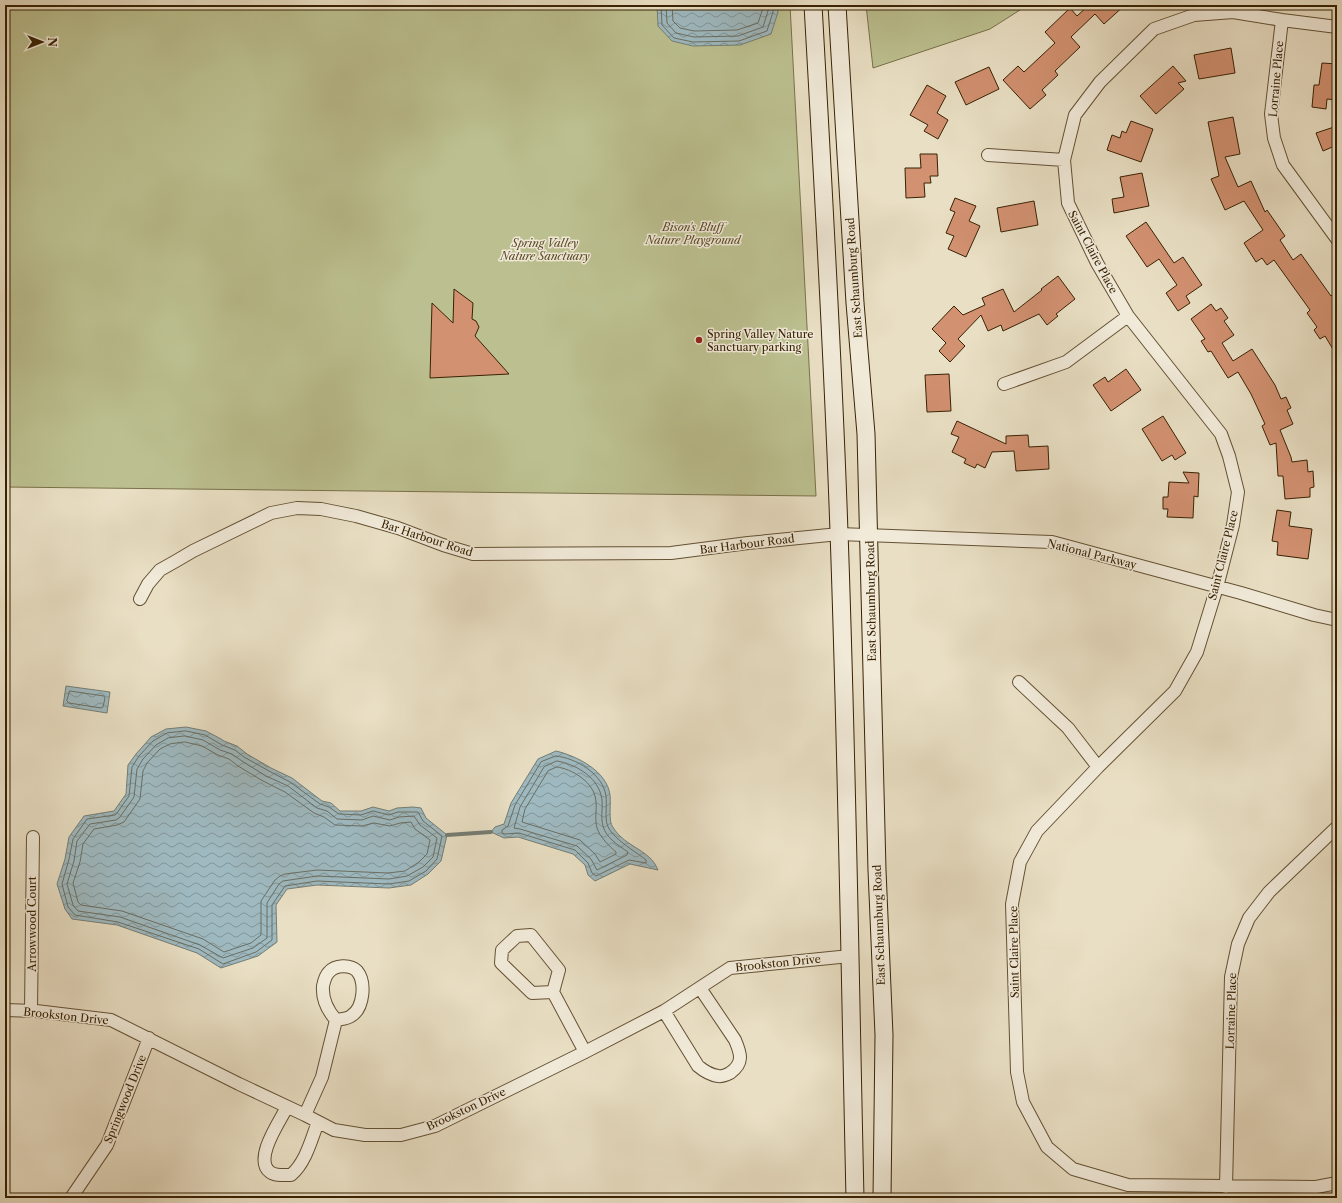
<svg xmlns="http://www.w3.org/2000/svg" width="1342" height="1203" font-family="'Libre Caslon Text',serif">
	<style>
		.green { fill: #bcc090; stroke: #7a714a }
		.water { fill: url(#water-waves); stroke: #757d74 }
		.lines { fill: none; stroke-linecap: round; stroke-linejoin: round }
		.shore { stroke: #6b6e62; stroke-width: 1 }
		.stream { stroke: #757d74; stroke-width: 4 }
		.building { fill: #d29171; stroke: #382203 }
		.street-casing { stroke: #645133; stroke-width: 14 }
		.secondary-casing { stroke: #382203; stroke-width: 19 }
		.street { stroke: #f1ead9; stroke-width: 12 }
		.secondary { stroke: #f1ead9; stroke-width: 17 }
		.poi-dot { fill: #8f2418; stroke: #f1ead9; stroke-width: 1.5 }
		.labels { text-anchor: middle; stroke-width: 3; stroke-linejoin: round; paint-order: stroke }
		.street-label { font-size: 11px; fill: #382203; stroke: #f1ead9 }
		.park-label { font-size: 11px; font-style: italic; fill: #594a26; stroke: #f1ead9 }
		.poi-label { font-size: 11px; fill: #382203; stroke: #f1ead9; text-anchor: start }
	</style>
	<defs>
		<pattern id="water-waves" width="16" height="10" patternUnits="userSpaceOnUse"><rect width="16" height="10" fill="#9eb9c0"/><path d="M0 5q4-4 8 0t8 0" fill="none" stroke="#82969a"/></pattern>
	</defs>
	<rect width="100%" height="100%" fill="#e9dfc4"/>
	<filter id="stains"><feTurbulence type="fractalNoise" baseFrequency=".005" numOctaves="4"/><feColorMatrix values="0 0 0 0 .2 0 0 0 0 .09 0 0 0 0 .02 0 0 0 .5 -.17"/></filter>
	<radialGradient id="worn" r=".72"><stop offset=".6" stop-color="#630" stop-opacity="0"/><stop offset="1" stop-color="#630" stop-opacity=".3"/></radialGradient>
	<path class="green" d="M5,5H790L816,496L5,487Z
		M866,5H1026L1020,10L990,29L873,68Z"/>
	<path class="water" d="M657,5H777L778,12L771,34L740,45L693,46L672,41L658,26Z
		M66,686L110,692L107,713L63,706Z
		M186,727L206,731L221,739L224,741L237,746L247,754L271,768L292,778L322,801L331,803L340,811H361L373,807L389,811L397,808L413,807L421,808L426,818L447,835L441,861L428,874L411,885L389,888L317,885L287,889L276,905L277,942L258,956L221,968L197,953L117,925L72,919L65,909L57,884L65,859L69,837L84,816L114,811L126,794L128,765L136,754L151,737L166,729Z
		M556,751C577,756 607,771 610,795C611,803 609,816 611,823C612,827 617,833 620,836C632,848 652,853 658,870L630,864L595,881L588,875L585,865L573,854L518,837L504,838L491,832L495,827L504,824L511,803L538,759Z"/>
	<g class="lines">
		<path class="shore" d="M661,5L662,25L674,38L693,42L739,41L767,31L773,12V5
			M666,5L667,23L676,33L694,37L738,36L763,27L768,11V5
			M672,5L673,21L680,28L694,31L737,30L758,23L762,11V5
			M70,691L104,696L105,698L103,707L101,708L69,703L67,701Z
			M186,731L205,735L222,745L235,750L244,757L269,771L290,782L320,804L329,807L339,814L361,815L373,811L389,815L398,812H418L423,821L442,836L437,859L426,871L409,881L389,884L317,881L285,886L272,905V940L256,952L223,964L199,949L118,922L75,915L68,907L62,884L69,859L73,839L87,819L115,815L117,813L129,796L132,767L139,756L153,741L167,733Z
			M185,736L203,740L220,750L232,754L242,761L266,776L288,786L317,808L327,811L337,819L362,820L373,816L390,820L399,817L414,816L420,825L437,838L433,857L423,867L407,876L389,879L317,876L283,881L279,884L267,903V938L253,948L223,958L200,945L120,917L78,911L73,905L67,884L74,861L77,841L90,824L116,820L120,817L134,797L137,769L143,759L156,745L168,738Z
			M185,742L202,746L218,755L229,759L238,766L263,781L285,792L314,813L324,817L335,825L362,826L374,823L390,826L400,823L411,822L415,829L430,840L427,854L419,862L405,871L388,873L317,870L285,874L280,876L275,880L261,901V935L251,943L224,952L203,939L122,911L81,905L78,902L73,883L80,862L83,844L94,829L117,825L124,822L140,799L143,771L147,763L160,749L170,744Z
			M556,756C576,758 603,774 606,796C607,805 605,817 607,824C611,838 635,851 646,860V863L629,860L596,876L592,873L588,863L575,850L519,833L505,834L502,833V830L508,826L515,805L541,762Z
			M557,761C575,764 596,776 601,795C604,805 600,816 603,826C606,838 618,845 628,852L627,855L597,870L591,859L577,846L520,829L514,828L520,807L544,767Z
			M557,767C572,769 591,781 595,796C598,806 594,818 597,828C600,837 609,846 616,852V854L600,862L595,854L580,840L522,822L525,809L548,771Z"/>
		<path class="stream" d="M447,835L491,832"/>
	</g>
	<path class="building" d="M1087,5H1125L1104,24L1095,14L1071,37L1080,47L1055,71L1058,75L1042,90L1046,95L1030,109L1003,80L1018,66L1024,72L1055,43L1045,32L1070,8L1077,16L1088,6Z
		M1231,48L1235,73L1199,79L1194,55Z
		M1322,63L1337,64V100L1327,99L1326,109L1312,107L1314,85H1319Z
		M1173,66L1186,81L1178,83L1184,89L1156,114L1140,96Z
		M989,67L999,89L966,105L955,82Z
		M927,85L946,96L937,113L948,120L938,139L924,131L928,125L910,115Z
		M1233,117L1240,154L1225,157L1238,187L1251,181L1265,212L1267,210L1285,236L1280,240L1293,260L1301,254L1331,296L1332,295L1337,302V356L1325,336L1320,339L1314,330L1317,327L1307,313L1310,310L1274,260L1267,265L1262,258L1256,262L1244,243L1263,230L1244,201L1225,210L1211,179L1219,176L1208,122Z
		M1131,121L1153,129L1141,162L1107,150L1112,135L1120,138L1122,131L1126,133Z
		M1337,126V145L1323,151L1316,133Z
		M920,154H937L938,176H930L931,183H924L925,197L906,198L905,168H921Z
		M1142,173L1149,206L1114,213L1112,199L1124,197L1120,177Z
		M955,198L976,206L969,221L980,226L966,257L948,249L954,236L946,233L955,212L950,210Z
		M1034,201L1038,225L1001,232L997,208Z
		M1146,222L1174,263L1183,257L1202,285L1186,296L1190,303L1178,311L1166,293L1177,285L1159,259L1147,267L1126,236Z
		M1058,276L1075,299L1056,314L1058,316L1047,325L1039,314L1003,331L1001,325L988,331L981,315L958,339L965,346L950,362L939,351L946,343L932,329L954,306L963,315L985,305L982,298L1003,289L1014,312L1042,290L1041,289Z
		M454,289L473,303L472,319L476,321L479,327L475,336L509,374L430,378L432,303L453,323Z
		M1211,304L1216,311L1221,308L1228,318L1224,321L1234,335L1222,343L1233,361L1252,349L1275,385L1281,399L1286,397L1291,408L1287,410L1293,424L1280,430L1291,457L1292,462L1307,460L1308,472L1313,471L1314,487L1310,488V497L1285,499L1283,476H1278L1276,443L1270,445L1262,426L1265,424L1251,394L1238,372L1228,378L1211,351L1208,352L1201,341L1205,339L1191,319Z
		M1126,369L1141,390L1111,411L1093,385L1105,377L1108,382Z
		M949,374L951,411L927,412L925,375Z
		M1163,416L1186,453L1175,460L1172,455L1162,461L1142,429Z
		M957,421L1006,444V436L1028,435L1029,447L1048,446L1049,469L1016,471L1014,451L992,452L985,468L977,464L975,468L964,463L966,459L952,452L959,437L951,434Z
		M1183,472L1199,473L1198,497L1194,496L1193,518L1167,517L1168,509H1163V497H1168L1169,482L1189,483Z
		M1277,510L1291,512L1289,526L1312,529L1308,559L1277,555L1278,542L1272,541Z"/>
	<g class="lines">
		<defs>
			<path id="street" d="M1282,20L1271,114L1274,138L1283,165L1337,239
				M1337,27L1282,20L1233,12L1194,15L1154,29L1100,82L1075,115L1064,160L1068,203L1097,263L1128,316L1221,434L1229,456L1238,492L1233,525L1217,587L1197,652L1175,691L1098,767L1037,831L1020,862L1012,904L1017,1072L1023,1102L1047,1147L1073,1169L1128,1185L1316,1187L1337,1183
				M988,155L1064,160
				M1004,384L1066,362L1128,316
				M140,599L148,584L160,570L176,561L193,551L271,513L297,508L321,509L356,516L398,528L443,545L473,554L671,553L748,543L839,534L1052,542L1241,593L1314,615L1337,620
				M1019,682L1068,728L1098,767
				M553,992L532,993L501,963L502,950L517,936L531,935L559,970L553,992L585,1052
				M5,1010L36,1011L111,1020L239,1084L305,1115L334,1130L365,1135H401L435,1126L585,1052L664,1011L730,968L850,956
				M31,1011L33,837
				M664,1011L698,1066C704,1071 710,1075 718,1076C722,1077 726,1075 730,1073C744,1063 741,1054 735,1040L700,988
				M287,1107C280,1121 253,1159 270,1172C275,1176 284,1175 291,1175C306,1162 311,1140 318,1122
				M305,1115L322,1077L336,1020C328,1011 322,999 323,986C324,981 325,976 329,972C335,965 350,964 357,971C366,982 364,1008 351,1016C347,1019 341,1019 336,1020
				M1226,1187L1231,977L1238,944L1249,918L1269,892L1337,827
				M71,1198L107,1145L149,1038"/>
			<path id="secondary" d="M813,5C823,181 833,356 839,532C847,754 850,976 855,1198
				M837,5L855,303L866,434L877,870L884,1035L882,1198"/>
		</defs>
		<use href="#street" class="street-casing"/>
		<use href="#secondary" class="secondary-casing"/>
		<use href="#street" class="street"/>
		<use href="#secondary" class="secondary"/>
	</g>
	<circle class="poi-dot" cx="699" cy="340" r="4"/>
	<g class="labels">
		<g class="street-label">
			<text transform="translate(1276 79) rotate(-85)" y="4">Lorraine Place</text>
			<text transform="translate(1093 252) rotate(62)" y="4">Saint Claire Place</text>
			<text transform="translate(854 278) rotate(-94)" y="4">East Schaumburg Road</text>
			<text transform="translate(427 538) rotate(18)" y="4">Bar Harbour Road</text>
			<text transform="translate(747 544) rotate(-7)" y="4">Bar Harbour Road</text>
			<text transform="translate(1092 554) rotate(14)" y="4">National Parkway</text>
			<text transform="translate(1223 555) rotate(-76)" y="4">Saint Claire Place</text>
			<text transform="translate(871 601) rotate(-91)" y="4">East Schaumburg Road</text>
			<text transform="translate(32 924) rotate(-90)" y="4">Arrowwood Court</text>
			<text transform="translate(879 925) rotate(-92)" y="4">East Schaumburg Road</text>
			<text transform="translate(1014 952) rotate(-91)" y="4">Saint Claire Place</text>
			<text transform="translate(778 963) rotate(-6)" y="4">Brookston Drive</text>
			<text transform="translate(1231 1011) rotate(-88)" y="4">Lorraine Place</text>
			<text transform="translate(66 1016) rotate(6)" y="4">Brookston Drive</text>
			<text transform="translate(125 1099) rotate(-68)" y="4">Springwood Drive</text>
			<text transform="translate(466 1109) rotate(-25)" y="4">Brookston Drive</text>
		</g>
		<g class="park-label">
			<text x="693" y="231">Bison's Bluff<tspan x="693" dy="13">Nature Playground</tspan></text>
			<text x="545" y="247">Spring Valley<tspan x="545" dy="13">Nature Sanctuary</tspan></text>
		</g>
		<g class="poi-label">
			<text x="707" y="338">Spring Valley Nature<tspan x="707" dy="13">Sanctuary parking</tspan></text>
		</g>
	</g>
	<rect width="1342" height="1203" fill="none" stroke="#e9dfc4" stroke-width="20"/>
	<rect x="6" y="6" width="1330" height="1191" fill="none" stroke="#382203" stroke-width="2"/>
	<rect x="10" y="10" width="1322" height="1183" fill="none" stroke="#382203"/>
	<g transform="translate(42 42) rotate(90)" stroke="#f1ead9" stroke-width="3" paint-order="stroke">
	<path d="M0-3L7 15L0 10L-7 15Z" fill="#382203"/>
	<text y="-6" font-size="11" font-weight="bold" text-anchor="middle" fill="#382203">N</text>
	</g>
	<rect width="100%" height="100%" filter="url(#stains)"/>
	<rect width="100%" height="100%" fill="url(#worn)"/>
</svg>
